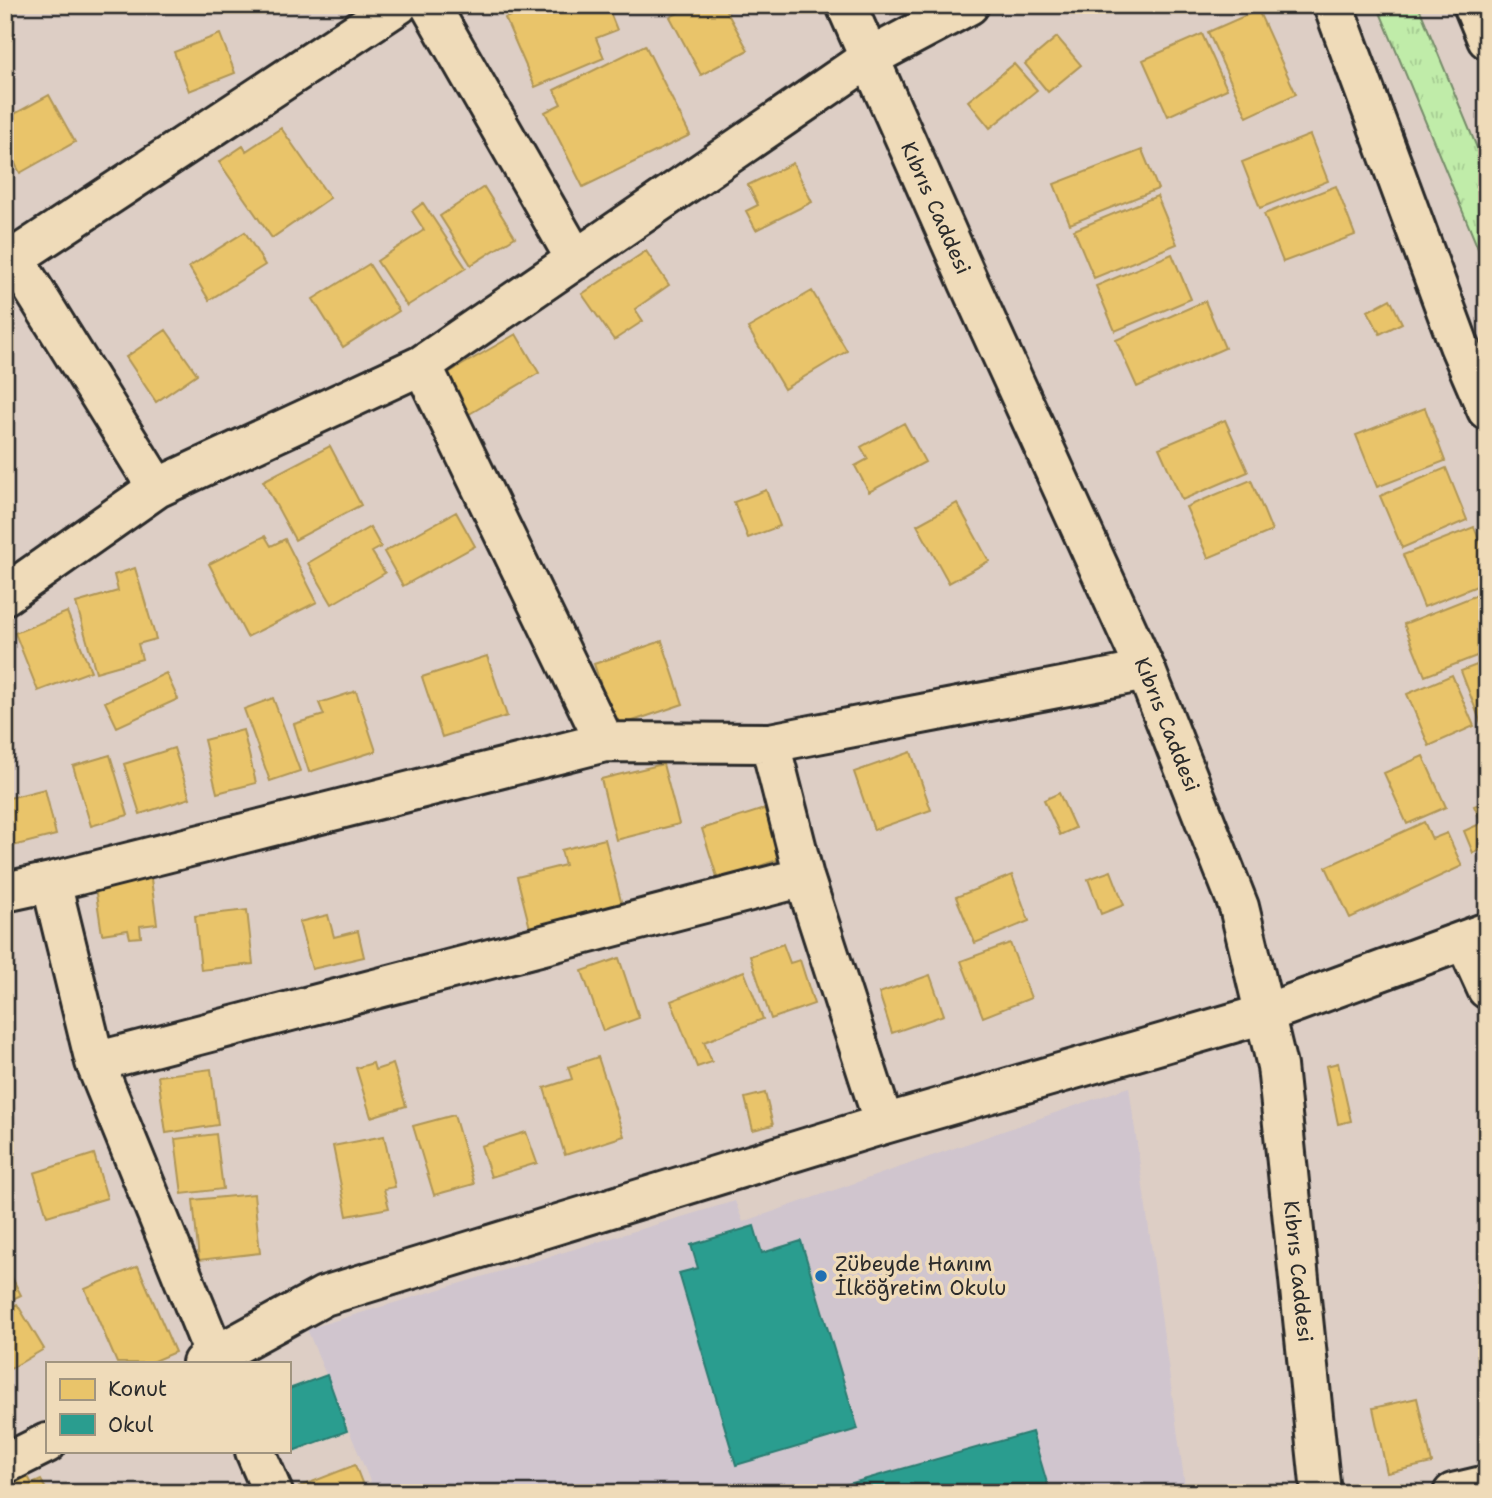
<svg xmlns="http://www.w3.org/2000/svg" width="1492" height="1498" font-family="'Shantell Sans',sans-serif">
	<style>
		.built { fill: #d0c5ce }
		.park { fill: url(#park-tufts); stroke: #768c6a; stroke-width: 2 }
		.homes { fill: #e9c46a; stroke: #b09657; stroke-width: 2 }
		.schools { fill: #2a9d8f; stroke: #2a7b71; stroke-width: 2 }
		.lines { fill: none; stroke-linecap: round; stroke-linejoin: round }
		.minor-casing { stroke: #2b2b2b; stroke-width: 44 }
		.secondary-casing { stroke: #2b2b2b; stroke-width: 44 }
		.minor { stroke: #efdbb9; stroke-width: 38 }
		.secondary { stroke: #efdbb9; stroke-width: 38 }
		.poi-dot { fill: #1f6fb2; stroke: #efdbb9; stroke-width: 2.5 }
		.labels { text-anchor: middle; stroke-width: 7; stroke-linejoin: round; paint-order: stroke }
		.street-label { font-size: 21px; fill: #2b2b2b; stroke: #efdbb9 }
		.poi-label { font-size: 21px; fill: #2b2b2b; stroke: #efdbb9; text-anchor: start }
	</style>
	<defs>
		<pattern id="park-tufts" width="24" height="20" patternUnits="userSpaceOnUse" patternTransform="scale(1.75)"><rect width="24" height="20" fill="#c0eca9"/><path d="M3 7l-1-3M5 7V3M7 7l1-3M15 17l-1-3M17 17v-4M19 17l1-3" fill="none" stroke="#a5cb92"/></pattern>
	</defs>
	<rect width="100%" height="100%" fill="#ddcec5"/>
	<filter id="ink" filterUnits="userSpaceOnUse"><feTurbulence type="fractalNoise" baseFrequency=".0143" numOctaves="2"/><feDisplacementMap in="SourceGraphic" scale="14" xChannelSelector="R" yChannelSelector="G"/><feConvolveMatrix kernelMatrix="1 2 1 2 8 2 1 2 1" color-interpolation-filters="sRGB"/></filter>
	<g filter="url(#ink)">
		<path class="built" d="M1129,1087L1186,1493H375L307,1329L735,1201L743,1222Z"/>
		<path class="park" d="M1377,5H1418L1487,172V270Z"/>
		<path class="homes" d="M529,5H607L617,30L596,38L604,58L535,87L505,18L530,8Z
			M693,5H723L748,50L701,75L670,17Z
			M1258,10L1296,94L1247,117L1208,32Z
			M220,34L235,73L189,91L174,52Z
			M1202,34L1227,89L1168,116L1143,60Z
			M1057,37L1081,65L1048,92L1025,64Z
			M645,45L690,135L583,187L545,112L561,104L554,90Z
			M1014,64L1037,90L990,128L968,101Z
			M49,95L75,142L20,173L5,145V119Z
			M281,128L330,198L272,238L219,162L243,146L246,151Z
			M1310,135L1328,181L1260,208L1242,162Z
			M1142,150L1158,189L1070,224L1054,184Z
			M793,163L812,202L756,230L746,211L758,205L748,185Z
			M1336,186L1355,235L1283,262L1264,214Z
			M484,187L515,237L471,265L440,216Z
			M1157,196L1177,244L1094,278L1074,230Z
			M423,203L466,268L407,306L377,261L424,230L412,211Z
			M245,232L265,265L209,300L189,267Z
			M646,251L669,285L635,309L643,321L614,340L582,294Z
			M1172,254L1191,299L1115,331L1096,286Z
			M369,264L399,311L343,347L313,299Z
			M812,291L847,351L784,389L748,328Z
			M1390,299L1402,323L1380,334L1368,311Z
			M1205,301L1225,348L1137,387L1116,340Z
			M166,330L197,374L156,402L126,357Z
			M516,334L539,373L466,416L443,376Z
			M1425,408L1445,461L1377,487L1356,435Z
			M1225,420L1248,472L1182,500L1159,448Z
			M904,423L925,462L869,492L855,466L868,459L861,447Z
			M330,446L361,505L295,540L263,481Z
			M1446,468L1467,520L1402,548L1380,496Z
			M1251,480L1272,531L1208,558L1186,507Z
			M766,490L780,526L748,538L734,502Z
			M957,503L989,561L949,583L917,525Z
			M456,512L475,546L403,586L384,552Z
			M370,527L381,547L372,552L385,573L332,604L308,563Z
			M1474,527L1487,558V582L1424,607L1403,555Z
			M265,536L271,546L285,539L317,602L247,637L209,564Z
			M135,568L156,639L138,644L142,659L96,672L76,603L118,591L114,575Z
			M1487,591V652L1425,676L1404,624Z
			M67,612L91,671L38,691L15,633Z
			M662,641L683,704L615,727L594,664Z
			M487,656L507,716L442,737L422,677Z
			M1487,661V721L1481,723L1461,671Z
			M166,673L178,699L117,727L105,702Z
			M1452,675L1474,726L1429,746L1407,694Z
			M356,691L376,751L309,772L294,724L324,715L319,703Z
			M273,698L300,771L270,781L244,709Z
			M243,730L256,783L217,793L204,740Z
			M174,748L190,798L140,814L124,764Z
			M911,752L931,810L874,830L854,772Z
			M110,755L128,815L91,826L73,766Z
			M1423,756L1446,807L1407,824L1384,773Z
			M663,764L679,824L616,840L601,779Z
			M45,789L56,835L5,848V799Z
			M1059,793L1075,828L1060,835L1044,800Z
			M1487,801V847L1473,853L1464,831L1482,823L1474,806Z
			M767,808L783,858L718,880L702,829Z
			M1424,822L1432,839L1447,833L1462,866L1350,918L1326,867Z
			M605,839L622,905L530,928L517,877L565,865L561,850Z
			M1111,871L1124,905L1101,914L1088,879Z
			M1012,875L1029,921L975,943L956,897Z
			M151,879L157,924L140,926L141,937L130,938L128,930L102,934L95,887Z
			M247,910L253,964L201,970L195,916Z
			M328,915L334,937L358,931L364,957L312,969L299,922Z
			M1010,943L1031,998L983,1017L961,961Z
			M783,944L790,963L800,960L814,1004L771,1019L750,956Z
			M619,958L639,1018L603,1031L582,971Z
			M744,971L763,1019L704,1042L712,1062L697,1067L671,1001Z
			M930,975L944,1015L892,1033L879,993Z
			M598,1057L624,1136L565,1155L544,1088L572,1079L568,1067Z
			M373,1063L375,1070L393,1064L406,1106L371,1117L356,1068Z
			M1338,1063L1351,1121L1338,1124L1326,1066Z
			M211,1069L218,1125L166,1133L158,1076Z
			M765,1093L773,1125L753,1130L745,1098Z
			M454,1115L474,1184L434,1195L413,1126Z
			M526,1132L537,1163L491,1177L481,1146Z
			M216,1134L223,1189L182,1194L175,1139Z
			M384,1136L395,1187L384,1189L389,1208L347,1216L333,1146Z
			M94,1154L107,1198L47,1216L34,1173Z
			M254,1194L260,1253L199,1260L193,1200Z
			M5,1264L21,1295L5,1303Z
			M138,1266L175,1352L149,1363H117L85,1289Z
			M17,1304L44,1349L5,1372V1311Z
			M1417,1398L1432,1463L1387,1473L1373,1408Z
			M355,1465L366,1493H302L299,1487Z
			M24,1469L32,1484L41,1480L48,1493H5V1478Z"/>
		<path class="schools" d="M754,1226L762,1253L801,1241L858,1429L736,1465L679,1273L698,1268L691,1245Z
			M327,1375L347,1431L290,1452L289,1389Z
			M1032,1432L1050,1493H817Z"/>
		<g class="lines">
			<defs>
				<path id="minor" d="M430,5L576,260
					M1333,5L1459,345L1487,410
					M1473,5L1487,39
					M14,258L157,488
					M5,262L14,258L398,5
					M422,365L605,742
					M5,595L157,488L422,365L869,58L969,5
					M770,743L1146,671
					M51,882L95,1062L218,1363
					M5,892L51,882L605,742L770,743L804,877L884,1124
					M1465,941L1487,989
					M95,1062L804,877
					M202,1363L324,1296L884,1124L1264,1014L1487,932
					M255,1451L273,1493
					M5,1464L47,1443
					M1453,1493L1487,1485"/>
				<g id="secondary">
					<path id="s1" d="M846,5L969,283L1146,671L1239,907L1277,1066L1321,1493"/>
				</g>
			</defs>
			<use href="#minor" class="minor-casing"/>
			<use href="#secondary" class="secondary-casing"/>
			<use href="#minor" class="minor"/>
			<use href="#secondary" class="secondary"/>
		</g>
	</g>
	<circle class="poi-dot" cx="821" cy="1276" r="7"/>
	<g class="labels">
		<g class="street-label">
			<text dy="7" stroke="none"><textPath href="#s1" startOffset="222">Kıbrıs Caddesi</textPath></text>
			<text dy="7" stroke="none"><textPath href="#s1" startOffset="788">Kıbrıs Caddesi</textPath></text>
			<text dy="7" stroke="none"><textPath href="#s1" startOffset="1354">Kıbrıs Caddesi</textPath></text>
		</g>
		<g class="poi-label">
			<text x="835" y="1271">Zübeyde Hanım<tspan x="835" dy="24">İlköğretim Okulu</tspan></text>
		</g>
	</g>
	<rect width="1492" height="1498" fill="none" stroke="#efdbb9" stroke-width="28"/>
	<rect x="14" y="14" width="1464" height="1470" fill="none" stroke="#2b2b2b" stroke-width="2.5" filter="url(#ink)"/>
	<rect x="46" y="1362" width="245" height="91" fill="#efdbb9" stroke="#a19580" stroke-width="2"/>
	<rect x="60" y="1379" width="35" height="21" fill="#e9c46a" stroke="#a19580" stroke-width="2"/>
	<text x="108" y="1396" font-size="21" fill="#2b2b2b">Konut</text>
	<rect x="60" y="1414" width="35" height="21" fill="#2a9d8f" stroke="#a19580" stroke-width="2"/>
	<text x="108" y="1432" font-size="21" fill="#2b2b2b">Okul</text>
</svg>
